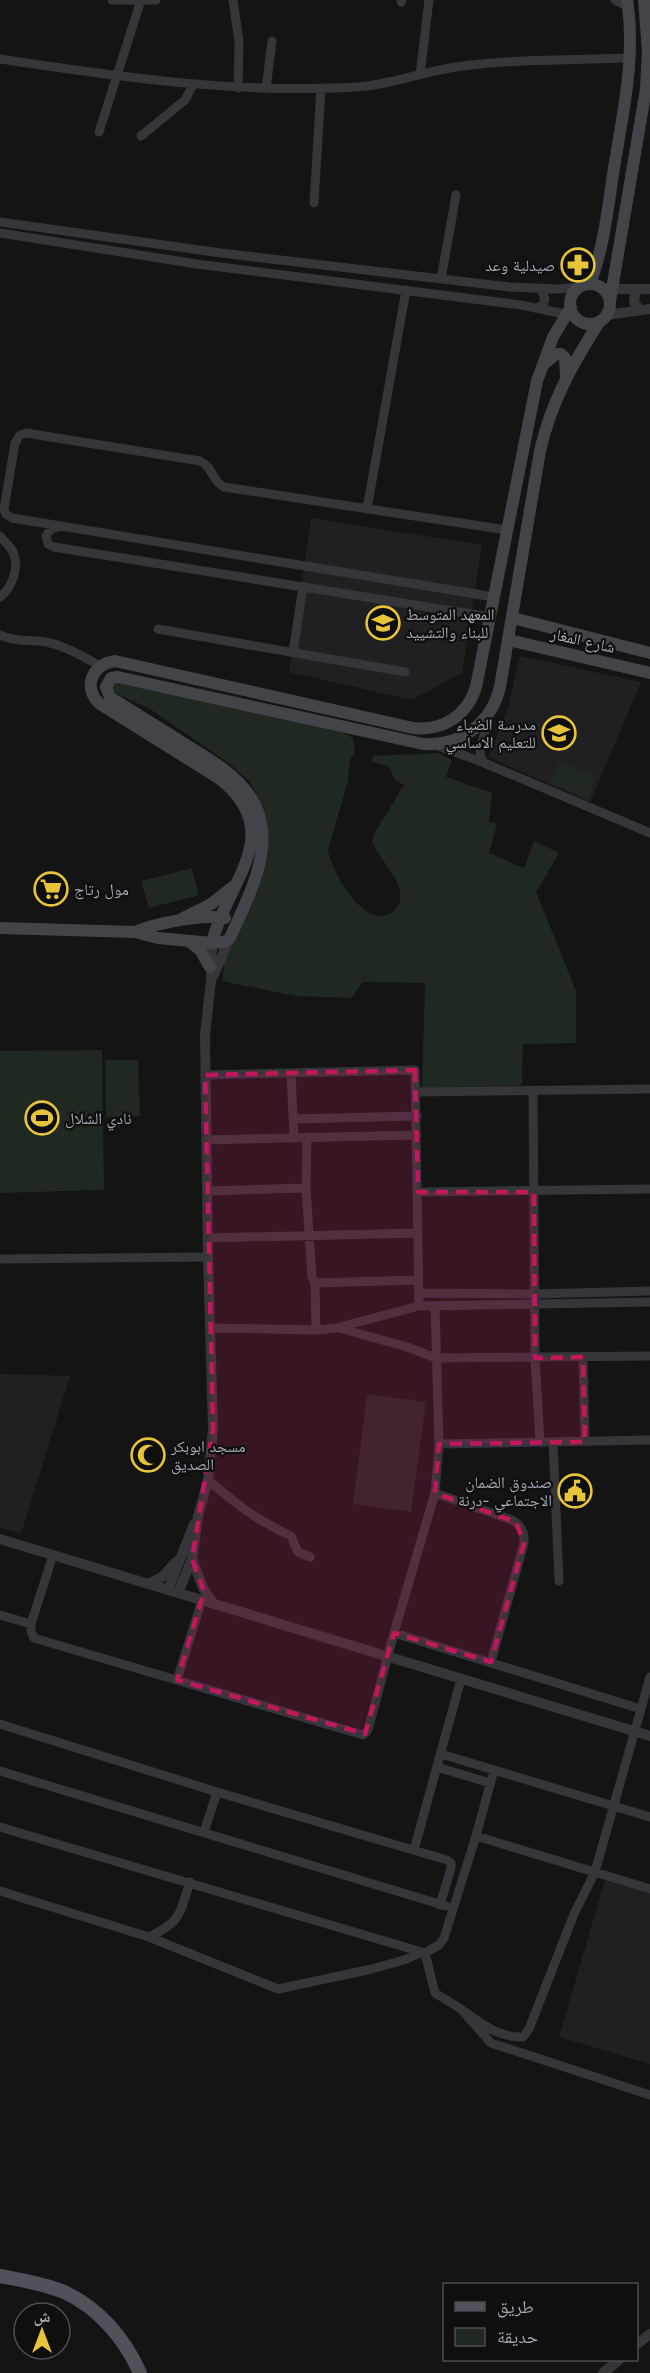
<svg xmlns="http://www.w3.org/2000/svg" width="650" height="2373" font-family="Inter,'Noto Naskh Arabic',sans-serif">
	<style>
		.built { fill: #202022 }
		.green { fill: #202822 }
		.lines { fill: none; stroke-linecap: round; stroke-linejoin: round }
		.minor { stroke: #35353a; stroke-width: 9 }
		.tertiary { stroke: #35353a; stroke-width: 10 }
		.secondary { stroke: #43444a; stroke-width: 12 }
		.primary { stroke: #515259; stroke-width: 14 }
		.marked { fill: #c2185b; fill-opacity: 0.2; stroke: #c2185b; stroke-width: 4.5; stroke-dasharray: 12 8; stroke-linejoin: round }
		.labels { text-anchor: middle; stroke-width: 4.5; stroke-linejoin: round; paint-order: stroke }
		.poi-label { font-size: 16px; fill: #a6a9b5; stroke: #0f0f10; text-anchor: start }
		.street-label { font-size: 16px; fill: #a6a9b5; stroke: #0f0f10 }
	</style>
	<rect width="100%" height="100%" fill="#141415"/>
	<path class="built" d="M311,518L482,545L462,673L412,700L289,672Z
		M520,656L641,682L590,802L488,757L508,708Z
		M0,1374L70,1376L21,1534L0,1528Z
		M605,1880L650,1894V2064L559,2037Z"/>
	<path class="green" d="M117,680L344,733L353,738L355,752L350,760L348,781L328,850C332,870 351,902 368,912C387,923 406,908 399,887C393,871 380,858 372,843L374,834L404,785L394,779L390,767L371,761L374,756L439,753L452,760L446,777L492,793L489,822L497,824L489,853L524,868L534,841L559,853L536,892L576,991V1043L523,1044L522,1085L422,1088L425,983L363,982L351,998L296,996L222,981L225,956L242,915L264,818L258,798L250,782L230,764L150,709L111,691L109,683Z
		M559,761L596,777L587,798L550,782Z
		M192,868L199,895L149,908L141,881Z
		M102,1050L104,1190L0,1193V1051Z
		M105,1060H138L140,1116L106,1117Z
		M367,1394L426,1402L411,1512L353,1504Z"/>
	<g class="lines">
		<path class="minor" d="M112,0H156
			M233,0L239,41L238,88
			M615,0L628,7
			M401,2L402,0
			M0,59C118,77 236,94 356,87C392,85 427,70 463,66C518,59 574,60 630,58
			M420,75L429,0
			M266,89L272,41
			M99,132L141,0
			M141,136L185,100L193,85
			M314,203L321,88
			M0,222L221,253L510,287L557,289L580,287
			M0,233L197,264L521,305L574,316
			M441,279L456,195
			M537,308L543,305L545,299L541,289
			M367,509L406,290
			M58,527L51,529L46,536L48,544L54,547L490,617
			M0,536C4,541 10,546 13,552C20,567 12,588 0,597
			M494,597L12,518L6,514L4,509L15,443L20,435L26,433L200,461C213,467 212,481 224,487L507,530
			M158,629L405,672
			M0,635C13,641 24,640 38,641C59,642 82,656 100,666
			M293,652L303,587
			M433,744L482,762L650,833
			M482,762L480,750L489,715
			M291,1073L294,1138
			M205,1075L415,1070L419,1306
			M533,1091L535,1358L540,1443
			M416,1092L650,1089
			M293,1119L417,1116
			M307,1137L306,1188L312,1277L315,1283L316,1330
			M206,1140L417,1135
			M207,1191L306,1188
			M418,1192L650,1189
			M207,1238L418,1233
			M0,1259L208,1257
			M315,1283L419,1280
			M420,1293L535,1294L650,1291
			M435,1306L439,1444L650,1440
			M210,1328L316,1330L336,1328L419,1306L650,1302
			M339,1328L407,1347L436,1358L650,1356
			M583,1357L585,1442
			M553,1442L559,1581
			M208,1480C236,1504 258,1521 291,1536L298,1552L310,1557
			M435,1493L512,1520C521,1525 525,1532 524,1543L491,1662
			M53,1555L31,1624V1631L34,1638L363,1735L368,1730L394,1633L435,1493L439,1444
			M0,1615L31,1624
			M394,1633L641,1709
			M177,1680L202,1600
			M0,1724L217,1792L447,1860L451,1863V1868L440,1905
			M441,1754L650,1817
			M437,1767L490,1783
			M0,1771L446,1906
			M0,1827L425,1953L439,1945L444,1938L476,1836L494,1770
			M204,1832L217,1792
			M476,1836L650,1889
			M414,1850L461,1679
			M0,1891L149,1937L278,1989L372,1969L407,1959L420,1953
			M149,1937C182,1921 179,1915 190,1882
			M425,1953L435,1993L461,2009L491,2043L650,2095
			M465,2012C483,2025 500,2038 523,2037L529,2029L574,1914L595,1872L650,1677"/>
		<path class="tertiary" d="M603,289H650
			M639,289L635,294L634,302L640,310
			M607,315L650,309
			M213,977L229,940
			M0,1539L650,1736
			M192,1559L203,1588L214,1604
			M148,1584L162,1577L177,1561
			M168,1590L194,1524
			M178,1593L192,1559L198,1516L208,1480L213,1429L208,1257L205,1035L211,980L212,943
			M636,2345L650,2334
			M603,2373L619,2360"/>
		<path class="secondary" d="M590,284C604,247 608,207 614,168C623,112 636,57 627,0
			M570 304a20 20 0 1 1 40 0a20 20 0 1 1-40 0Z
			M610,301L646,89L648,51L644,0
			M543,365L556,354H561L565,358L566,376
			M513,618L650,653
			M509,640L650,673
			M183,918L211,904L234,886
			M0,928L135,932L158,938L212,943L224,942L230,938C242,910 260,877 262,847C267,789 221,767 180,741C157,726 133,712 110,697L106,687L111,678L118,677L423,744C461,746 491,724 500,687L540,451C551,402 573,363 600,321
			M135,932C156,923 203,914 225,918
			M189,941L200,950L210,967
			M212,943C225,884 289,834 220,779L100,704C82,688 92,664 115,661L413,728C443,731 467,716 476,687L537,381L553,337L571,307"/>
		<path class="primary" d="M0,2276C21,2280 45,2284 64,2292C99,2308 125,2339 140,2373"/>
	</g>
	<path class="marked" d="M415,1070L418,1192H534L535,1358L583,1357L585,1442L439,1444L435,1493L516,1522L524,1543L491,1662L394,1633L365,1734L177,1680L204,1592L192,1559L213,1429L205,1075Z"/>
	<defs>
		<symbol id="pharmacy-ring" viewBox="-11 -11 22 22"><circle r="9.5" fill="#0f0f10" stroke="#e7c43a" stroke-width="1.5"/><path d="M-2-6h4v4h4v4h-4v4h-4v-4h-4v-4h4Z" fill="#e7c43a"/></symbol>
		<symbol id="university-ring" viewBox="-11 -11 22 22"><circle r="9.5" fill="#0f0f10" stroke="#e7c43a" stroke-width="1.5"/><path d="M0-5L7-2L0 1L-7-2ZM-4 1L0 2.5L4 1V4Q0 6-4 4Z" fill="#e7c43a"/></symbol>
		<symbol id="school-ring" viewBox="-11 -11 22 22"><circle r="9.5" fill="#0f0f10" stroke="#e7c43a" stroke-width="1.5"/><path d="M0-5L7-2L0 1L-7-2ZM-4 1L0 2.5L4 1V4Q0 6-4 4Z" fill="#e7c43a"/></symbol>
		<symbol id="supermarket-ring" viewBox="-11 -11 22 22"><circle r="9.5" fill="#0f0f10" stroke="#e7c43a" stroke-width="1.5"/><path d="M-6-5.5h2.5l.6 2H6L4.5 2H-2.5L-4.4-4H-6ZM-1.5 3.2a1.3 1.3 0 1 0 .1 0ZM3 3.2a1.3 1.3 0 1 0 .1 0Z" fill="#e7c43a"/></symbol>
		<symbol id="stadium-ring" viewBox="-11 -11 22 22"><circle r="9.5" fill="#0f0f10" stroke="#e7c43a" stroke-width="1.5"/><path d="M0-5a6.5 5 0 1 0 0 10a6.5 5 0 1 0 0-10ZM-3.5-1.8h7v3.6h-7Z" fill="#e7c43a"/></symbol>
		<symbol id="mosque-ring" viewBox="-11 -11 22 22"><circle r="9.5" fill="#0f0f10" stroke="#e7c43a" stroke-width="1.5"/><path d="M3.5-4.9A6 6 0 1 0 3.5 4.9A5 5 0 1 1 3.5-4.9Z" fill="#e7c43a"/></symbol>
		<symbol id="civic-ring" viewBox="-11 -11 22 22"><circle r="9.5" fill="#0f0f10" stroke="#e7c43a" stroke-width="1.5"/><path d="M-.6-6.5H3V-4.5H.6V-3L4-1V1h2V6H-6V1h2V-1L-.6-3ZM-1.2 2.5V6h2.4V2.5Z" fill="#e7c43a"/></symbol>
	</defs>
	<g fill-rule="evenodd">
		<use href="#pharmacy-ring" x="559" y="246" width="38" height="38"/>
		<use href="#university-ring" x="364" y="604" width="38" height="38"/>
		<use href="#school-ring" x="540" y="714" width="38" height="38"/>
		<use href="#supermarket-ring" x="32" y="870" width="38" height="38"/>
		<use href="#stadium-ring" x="23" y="1099" width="38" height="38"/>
		<use href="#mosque-ring" x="129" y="1436" width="38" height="38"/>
		<use href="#civic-ring" x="556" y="1472" width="38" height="38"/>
	</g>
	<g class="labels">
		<g class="poi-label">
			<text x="555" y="271" text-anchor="end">صيدلية وعد</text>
			<text x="406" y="620">المعهد المتوسط<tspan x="406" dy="18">للبناء والتشييد</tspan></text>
			<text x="536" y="730" text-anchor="end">مدرسة الضياء<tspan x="536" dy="18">للتعليم الاساسي</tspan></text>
			<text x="74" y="895">مول رتاج</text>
			<text x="65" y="1124">نادي الشلال</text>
			<text x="171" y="1452">مسجد ابوبكر<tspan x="171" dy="18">الصديق</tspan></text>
			<text x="552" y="1488" text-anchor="end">صندوق الضمان<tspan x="552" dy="18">الاجتماعي -درنة</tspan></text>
		</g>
		<g class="street-label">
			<text transform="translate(583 640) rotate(13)" y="6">شارع المغار</text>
		</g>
	</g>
	<rect x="443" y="2283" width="195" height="78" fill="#0f0f10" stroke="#4b4d52" stroke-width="1.5"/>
	<rect x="455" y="2302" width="30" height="9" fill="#515259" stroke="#4b4d52" stroke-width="1.5"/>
	<text x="497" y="2313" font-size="18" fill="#a6a9b5">طريق</text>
	<rect x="455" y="2328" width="30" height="18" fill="#202822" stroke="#4b4d52" stroke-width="1.5"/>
	<text x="497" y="2343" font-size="18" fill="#a6a9b5">حديقة</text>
	<g transform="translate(42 2331)"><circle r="28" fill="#0f0f10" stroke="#4b4d52" stroke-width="1.5"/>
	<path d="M0-4.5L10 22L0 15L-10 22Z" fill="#e7c43a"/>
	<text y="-9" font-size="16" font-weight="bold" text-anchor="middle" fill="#a6a9b5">ش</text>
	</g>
</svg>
